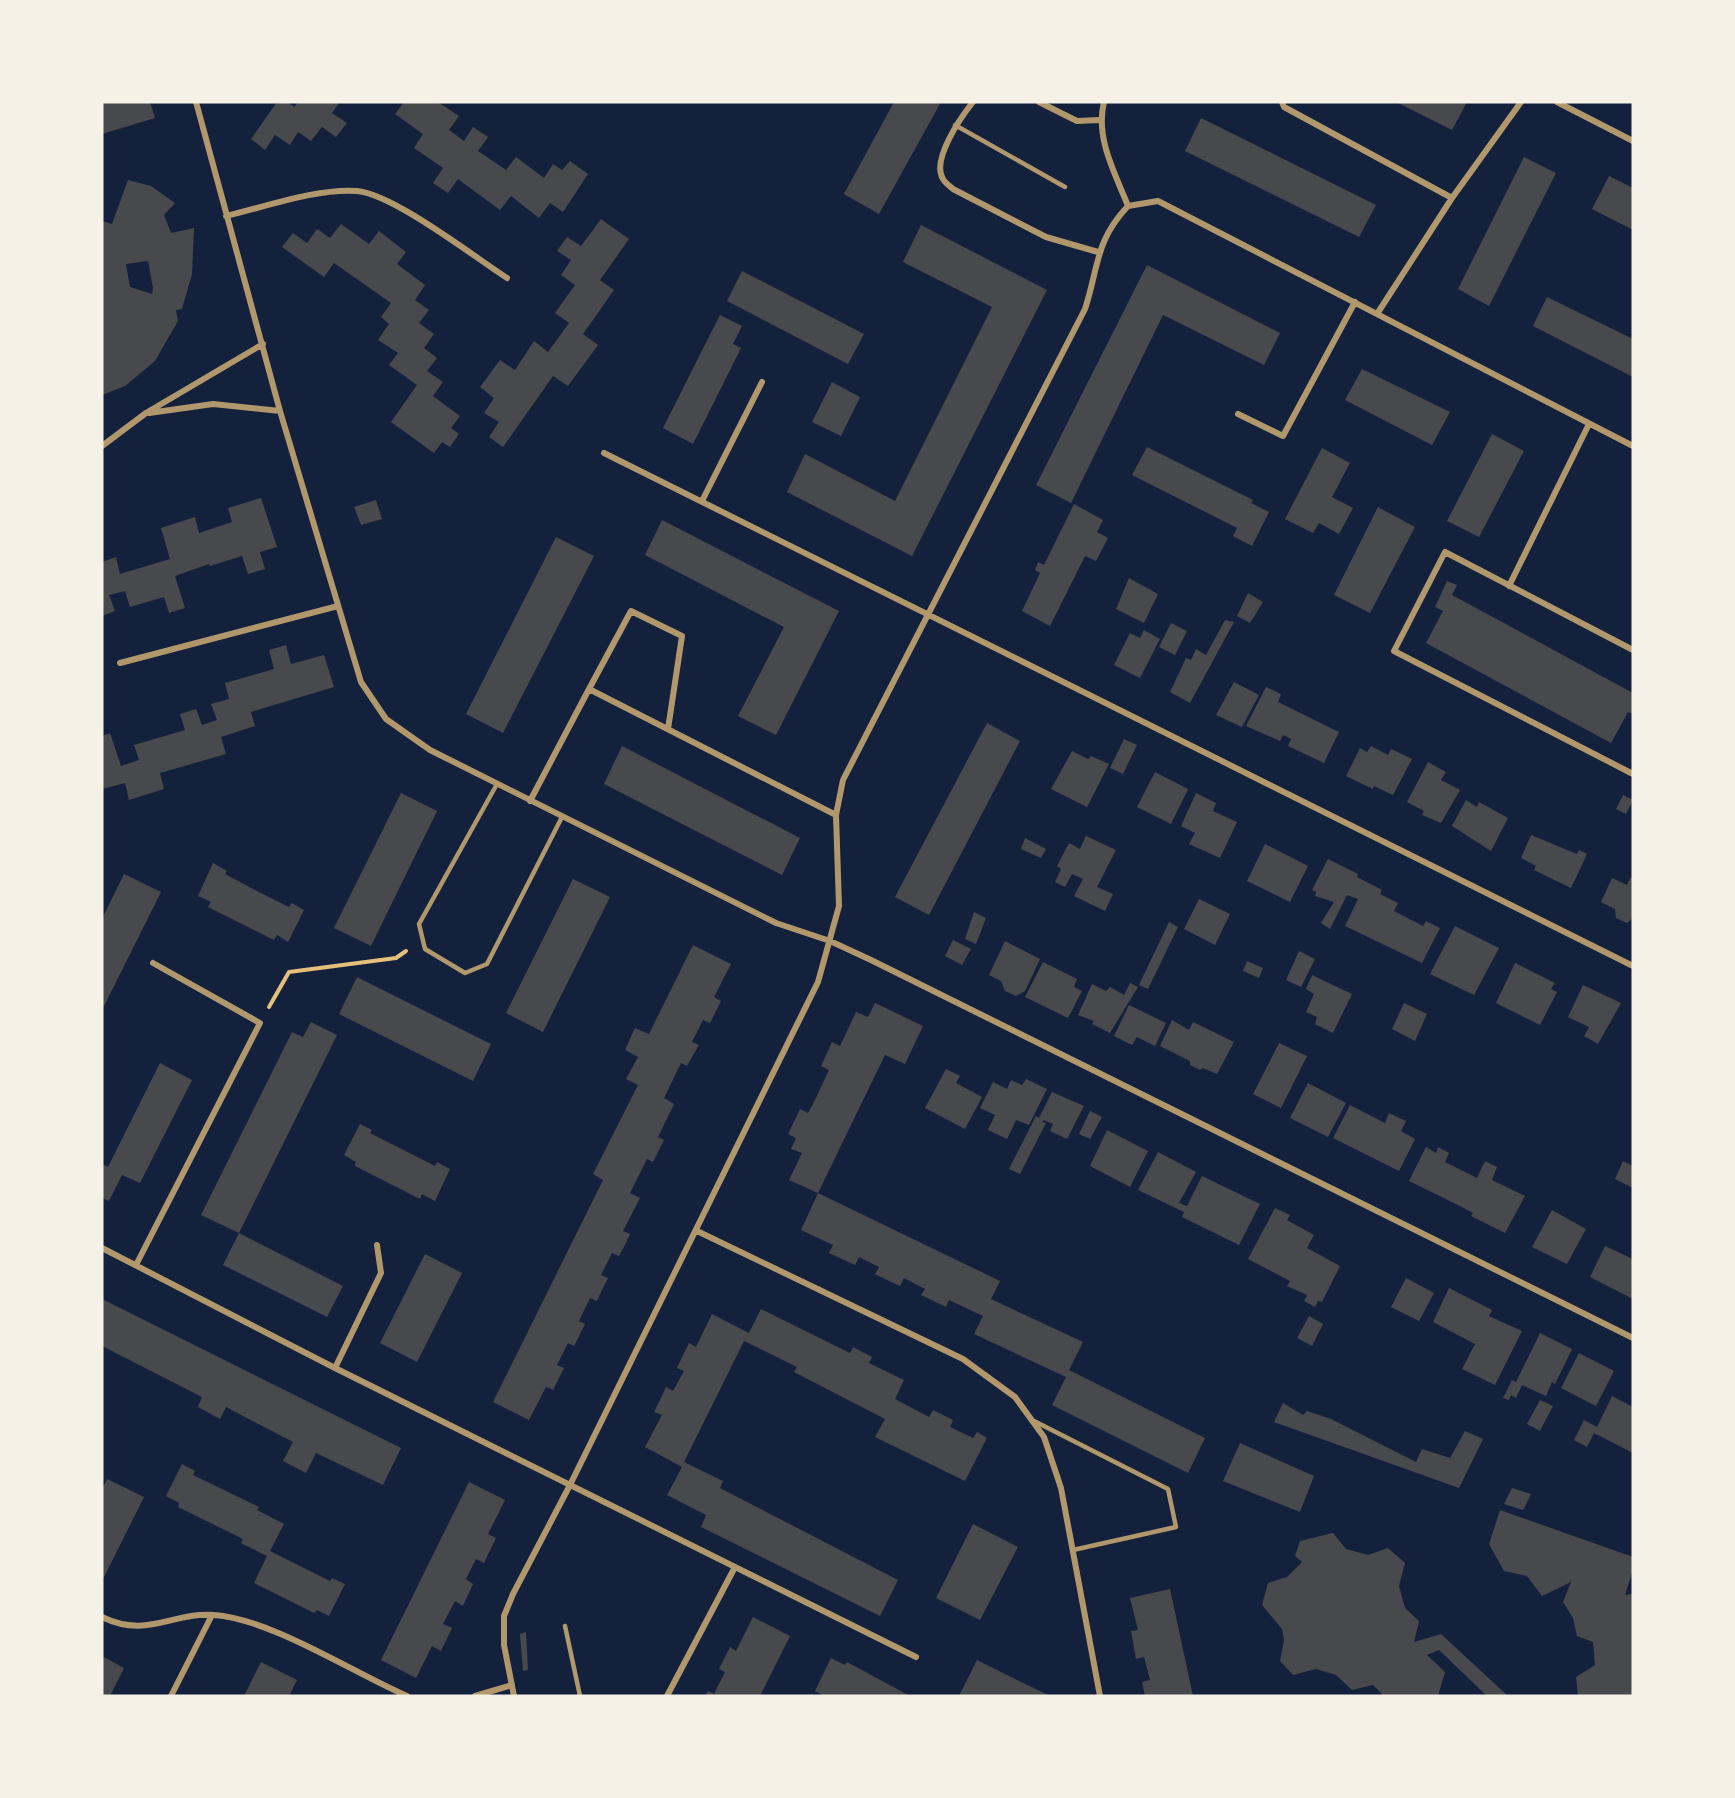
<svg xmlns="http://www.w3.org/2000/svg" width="1735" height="1798" font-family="'Space Grotesk',sans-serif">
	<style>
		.building { fill: #48494c; fill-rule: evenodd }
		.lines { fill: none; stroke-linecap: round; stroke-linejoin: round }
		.path { stroke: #e5c07b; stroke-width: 4 }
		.service { stroke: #b1986c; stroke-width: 4.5 }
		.minor { stroke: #b1986c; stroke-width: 6 }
	</style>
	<rect width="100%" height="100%" fill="#14213d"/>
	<path class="building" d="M102,102H150L155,118L102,134Z
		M277,102H288L294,107L298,102H340L332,113L347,123L336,137L322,127L311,141L298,132L290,145L275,135L265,150L251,139Z
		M404,102H438L459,116L449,130L464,141L473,127L488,137L478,151L506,170L516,157L544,178L553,164L562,170L570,161L588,174L563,212L550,203L539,218L511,196L500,210L458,179L448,193L433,183L443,168L414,148L423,134L395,114Z
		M894,102H941L879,214L844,194Z
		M1396,102H1467L1452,130Z
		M1201,118L1376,205L1359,237L1185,151Z
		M1524,157L1556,173L1489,306L1458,289Z
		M1609,176L1633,188V230L1592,209Z
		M128,180L151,186L175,203L164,215L171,233L194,228L192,274L182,309L176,310L178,321L155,361L125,386L102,395V221L112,224ZM148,261L153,288L152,294L130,287L126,264Z
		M601,219L629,239L600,280L614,290L583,334L598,345L568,386L553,376L503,447L489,437L499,422L484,413L494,398L480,387L500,360L515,370L534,341L548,352L569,323L555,313L575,285L561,275L571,260L557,251L567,237L581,246Z
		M341,224L369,244L379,231L406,252L397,264L425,285L415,300L429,310L419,323L434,334L424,348L437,358L427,371L443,382L433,396L460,416L451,428L459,434L450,447L442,442L434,453L391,422L417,385L389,365L398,353L378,340L389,324L381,317L391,303L334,263L324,277L282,247L293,233L307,243L317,229L330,238Z
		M921,225L1047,290L912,556L787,492L805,454L895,501L992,307L903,262Z
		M1147,265L1280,333L1264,365L1163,315L1071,503L1036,485Z
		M742,271L864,334L848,364L727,301Z
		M1547,297L1633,339V377L1533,326Z
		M720,315L742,326L733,344L741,348L693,444L663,428Z
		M1362,369L1450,412L1432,445L1345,400Z
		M832,382L860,397L841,436L812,422Z
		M1492,434L1524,451L1479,537L1447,521Z
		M1147,447L1253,500L1251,503L1269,512L1252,546L1233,536L1237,528L1132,475Z
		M1322,448L1350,463L1332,497L1353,508L1339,534L1319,523L1313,533L1285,519Z
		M261,498L277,547L260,552L265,569L248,574L242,556L210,566L209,564L175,576L185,608L169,613L164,597L130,607L125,591L109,595L115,611L102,616V562L116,557L120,574L170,559L161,528L195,517L199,533L232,522L228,508Z
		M376,500L382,519L361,525L354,507Z
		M1074,504L1103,520L1097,532L1108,538L1096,561L1085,556L1050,626L1022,611L1040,573L1035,570L1038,562L1044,565Z
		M1378,507L1415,527L1370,613L1334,595Z
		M662,520L839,611L776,735L738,716L784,627L645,555Z
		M556,537L594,556L503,733L466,714Z
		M1129,578L1158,594L1144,623L1116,609Z
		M1447,581L1457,585L1452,595L1633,693V714L1628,712L1611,743L1426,643L1443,611L1435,607Z
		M1248,593L1263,602L1250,623L1237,616Z
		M1225,620L1234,622L1190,703L1170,692L1186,658L1191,660L1196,649L1206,655Z
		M1171,623L1187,631L1175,655L1159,647Z
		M1144,630L1160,639L1140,678L1114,665L1130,633L1140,638Z
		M286,645L291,664L324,655L334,687L251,712L255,726L221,737L226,754L160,773L164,789L129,800L125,783L102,789V736L110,733L121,766L139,760L134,745L185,730L180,714L196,709L202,725L217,720L211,704L229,699L225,683L274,669L269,650Z
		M1234,682L1259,695L1242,727L1216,715Z
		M1266,687L1281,694L1278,702L1339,732L1324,763L1288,746L1291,739L1283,735L1280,741L1246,726Z
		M987,723L1020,741L929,915L895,897Z
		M1124,739L1137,745L1123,774L1110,768Z
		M622,746L800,838L782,875L604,784Z
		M1371,746L1388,755L1391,749L1412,759L1393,795L1374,786L1373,789L1346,776L1360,748L1367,752Z
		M1072,751L1088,759L1091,756L1109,764L1087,807L1051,789Z
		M1428,762L1446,772L1441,780L1460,790L1441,823L1422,815L1424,811L1407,802Z
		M1155,772L1188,789L1171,824L1137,807Z
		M401,793L437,811L371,946L334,928Z
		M1196,793L1216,803L1213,811L1237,822L1220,858L1189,844L1195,833L1181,826Z
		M1623,795L1633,800L1626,814L1616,809Z
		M1466,800L1477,807L1479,802L1508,818L1491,851L1452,826Z
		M1531,835L1577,854L1579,850L1587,854L1571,888L1534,870L1536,866L1521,858Z
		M1086,836L1116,850L1097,887L1113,894L1105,911L1074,896L1083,879L1072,874L1065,887L1055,882L1061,869L1057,866L1069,843L1080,849Z
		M1025,838L1046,849L1041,858L1021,849Z
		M1265,844L1308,866L1290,902L1247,881Z
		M1328,859L1358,874L1357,877L1382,890L1380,894L1398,903L1394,911L1423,926L1426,921L1440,928L1422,963L1345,926L1358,899L1347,895L1330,929L1321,923L1334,902L1315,896L1316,892L1312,890Z
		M213,863L227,871L225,874L257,891L289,907L292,903L304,910L288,942L277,935L274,940L208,907L211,902L198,896Z
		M124,874L161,892L102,1010V919Z
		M1631,877L1633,878V918L1627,923L1616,918L1615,909L1601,902L1612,878L1627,885Z
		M573,879L610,897L543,1032L506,1013Z
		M1199,899L1230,914L1215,945L1184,929Z
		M974,912L986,918L976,944L965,939Z
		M1169,922L1178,927L1148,989L1139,985Z
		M1455,926L1499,948L1474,995L1430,974Z
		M953,940L971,949L962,965L945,956Z
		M1005,941L1040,959L1025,991L1016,996L1005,991L1001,981L989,975Z
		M693,945L731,964L714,997L721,1001L710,1023L703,1020L692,1042L699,1045L687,1066L681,1063L664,1098L674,1104L658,1137L664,1140L653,1162L647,1159L630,1193L640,1198L623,1231L630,1234L625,1245L619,1256L612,1253L601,1275L608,1278L602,1290L597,1301L590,1298L579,1321L585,1324L574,1346L568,1343L557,1365L564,1368L553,1390L546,1387L529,1420L493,1402L603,1180L593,1174L638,1085L626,1079L638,1057L625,1050L635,1028L649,1034Z
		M1299,951L1315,959L1301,987L1286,980Z
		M1247,961L1263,968L1259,978L1243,971Z
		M1043,962L1077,979L1074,987L1082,991L1068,1018L1025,997Z
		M1515,963L1555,983L1551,989L1557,992L1540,1025L1496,1003Z
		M1312,975L1352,994L1333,1033L1315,1024L1317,1017L1306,1012L1314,994L1306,989Z
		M357,977L491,1044L473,1081L339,1014Z
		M1130,983L1138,987L1110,1033L1092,1024L1094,1021L1078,1015L1092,984L1106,991L1110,987L1124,995Z
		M1583,985L1621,1003L1598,1044L1584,1036L1589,1027L1568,1017Z
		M875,1003L923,1026L905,1064L885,1055L818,1193L789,1180L802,1153L791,1149L796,1138L788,1134L800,1109L808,1113L813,1104L829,1070L821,1066L832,1042L840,1046L856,1012L868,1017Z
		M1404,1003L1427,1014L1415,1041L1392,1029Z
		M1129,1005L1166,1023L1155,1046L1137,1037L1132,1045L1114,1036Z
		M1172,1020L1189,1030L1193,1022L1234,1042L1217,1074L1203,1068L1200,1070L1190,1065V1061L1160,1046Z
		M311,1022L337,1035L239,1233L201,1215L292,1032L303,1037Z
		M1279,1043L1307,1056L1281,1108L1253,1094Z
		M160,1063L192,1080L140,1183L122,1175L109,1201L102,1198V1164L108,1167Z
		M946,1069L960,1076L956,1083L982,1097L965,1129L925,1108Z
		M1026,1079L1047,1089L1029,1125L1016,1120L1007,1139L988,1130L995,1115L980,1108L993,1082L1007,1089L1011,1080L1022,1085Z
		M1308,1083L1346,1103L1328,1137L1290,1118Z
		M1052,1092L1084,1106L1067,1139L1050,1131L1053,1124L1044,1120L1042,1122L1046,1123L1020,1174L1009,1169L1036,1116L1039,1118Z
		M1350,1105L1385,1123L1389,1113L1406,1121L1401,1131L1415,1139L1399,1171L1333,1138Z
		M1090,1111L1102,1117L1090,1139L1079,1134Z
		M360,1124L372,1130L370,1133L435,1166L437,1162L450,1169L435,1201L422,1194L420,1199L355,1166L356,1162L344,1155Z
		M1107,1130L1148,1151L1130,1187L1090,1166Z
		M1426,1147L1436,1153L1438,1147L1449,1153L1445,1162L1477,1178L1485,1161L1497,1167L1492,1180L1525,1196L1505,1233L1471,1216L1473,1213L1462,1207L1409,1181Z
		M1158,1152L1196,1172L1179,1203L1187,1206L1202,1176L1260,1204L1239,1245L1182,1217L1184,1212L1138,1190Z
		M1623,1161L1633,1166V1188L1615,1179Z
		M818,1193L1000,1281L991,1299L1083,1342L1069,1370L1205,1438L1188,1473L1052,1405L1066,1377L974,1334L983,1316L949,1300L946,1307L921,1295L925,1289L904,1278L900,1286L887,1280L875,1274L879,1267L859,1257L855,1265L829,1253L833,1245L801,1230Z
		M1275,1208L1290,1215L1287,1220L1314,1235L1307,1248L1340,1266L1322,1302L1318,1301L1315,1307L1304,1301L1307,1295L1287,1286L1290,1281L1248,1259Z
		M1552,1210L1586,1229L1567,1264L1532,1247Z
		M239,1233L343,1286L327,1317L223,1265Z
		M1605,1246L1633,1259V1299L1590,1277Z
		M425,1254L462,1273L417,1362L380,1343Z
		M1406,1278L1434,1293L1419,1321L1391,1307Z
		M1449,1288L1492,1310L1489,1316L1522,1331L1495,1385L1462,1369L1475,1344L1433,1322Z
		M102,1299L401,1448L383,1485L316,1453L306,1473L283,1461L293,1442L226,1407L220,1419L198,1407L202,1397L102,1346Z
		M761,1309L850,1353L853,1347L872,1357L869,1363L904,1380L895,1399L929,1417L933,1410L953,1420L950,1427L973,1438L977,1432L987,1438L965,1481L875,1437L885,1419L794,1372L797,1367L744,1341L684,1462L723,1481L720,1488L898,1580L880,1616L701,1527L706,1515L667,1495L682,1467L645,1447L662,1415L654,1412L661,1398L666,1387L673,1391L684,1371L677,1368L683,1355L689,1343L696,1347L712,1314L749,1333Z
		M1309,1316L1323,1324L1312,1346L1297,1338Z
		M1540,1333L1572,1349L1555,1384L1552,1382L1546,1396L1522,1385L1516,1398L1511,1395L1509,1400L1503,1398L1512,1380L1516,1382Z
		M1579,1353L1614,1371L1596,1406L1561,1388Z
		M1612,1396L1633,1407V1453L1594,1433L1587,1447L1574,1440L1584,1420L1597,1427Z
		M1540,1400L1553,1406L1540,1431L1527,1424Z
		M1283,1403L1303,1415L1307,1411L1331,1419L1416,1462L1422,1449L1450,1458L1465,1431L1483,1439L1459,1488L1274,1422Z
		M1240,1443L1314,1476L1300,1512L1223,1481Z
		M182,1464L195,1471L193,1475L259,1507L257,1510L284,1524L270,1551L330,1581L332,1578L345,1584L329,1616L317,1610L314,1613L254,1583L267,1556L241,1543L243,1539L178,1507L179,1503L166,1496Z
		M107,1479L144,1497L102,1581V1489Z
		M469,1482L505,1500L488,1534L496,1538L484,1563L476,1559L466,1579L473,1584L463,1606L455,1601L443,1624L452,1628L441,1651L432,1646L416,1678L381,1660Z
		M1512,1488L1531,1494L1523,1510L1504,1504Z
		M1500,1510L1633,1557V1570L1625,1595L1633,1594V1696H1578L1576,1677L1595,1665L1593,1642L1577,1636L1573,1618L1563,1602L1571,1582L1542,1596L1527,1576L1504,1571L1489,1544Z
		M973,1524L1018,1547L980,1620L936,1598Z
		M1333,1533L1346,1549L1368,1555L1388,1548L1405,1563L1399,1586L1405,1608L1419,1621L1414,1642L1441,1634L1508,1696H1487L1439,1650L1427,1655L1445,1672L1438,1696H1384L1373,1685L1352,1690L1336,1675L1316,1669L1293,1675L1280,1661L1284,1640L1282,1629L1262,1605L1268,1583L1287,1577L1302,1562L1295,1556L1300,1541Z
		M1170,1589L1193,1696H1145L1142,1682L1150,1680L1144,1657L1136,1659L1131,1631L1138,1630L1130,1598Z
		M753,1617L790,1636L760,1696H705L708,1691L714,1694L725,1672L719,1669L730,1647L736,1651Z
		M526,1632L528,1670L523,1671L520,1634Z
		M102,1656L124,1668L110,1696H102Z
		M831,1658L845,1665L847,1662L910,1696H824L815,1691Z
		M977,1660L1013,1678L1050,1696H959Z
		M261,1662L297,1680L289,1696H244Z"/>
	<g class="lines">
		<path class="path" d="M269,1007L289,972L396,958L406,951"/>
		<path class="service" d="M955,125L1065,187
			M497,784L419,924L425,949L465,973L487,964L562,817
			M1034,1421L1168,1489L1176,1527L1073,1550
			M565,1626L580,1696"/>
		<path class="minor" d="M196,102L280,411L361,682L386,719L430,750L776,923L830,941L871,960L1633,1338
			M973,102C961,117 931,160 943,179C945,183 950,186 953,189L1046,237L1098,252
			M1039,102L1077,121L1099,120
			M1104,102C1095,138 1115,173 1128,206
			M1282,102L1284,107L1452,198
			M1557,102L1633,141
			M1128,206L1158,201L1633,446
			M226,216C265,207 317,188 357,191C393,194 473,256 507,278
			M1377,314L1452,198L1521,102
			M149,413L213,404L280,411
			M1238,414L1283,436L1355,302
			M102,446L146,413L263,344
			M604,453L1633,966
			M702,501L762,382
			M1509,586L1589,424
			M1633,650L1445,552L1394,651L1633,774
			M120,663L338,606
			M589,689L631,611L682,636L668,729
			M530,801L589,689L836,815
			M697,1231L963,1359L1015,1397L1044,1437L1061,1488L1100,1696
			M102,1248L335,1368L916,1657
			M136,1265L260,1023L153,963
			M335,1368L381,1273L377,1245
			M102,1617C147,1639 172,1612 214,1615C271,1619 352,1672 407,1696
			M171,1696L212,1615
			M475,1696L512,1685
			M514,1696L504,1645V1616L513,1594L570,1485L818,982L839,906L836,815L843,780L1085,309C1099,266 1095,241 1128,206
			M667,1696L735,1567"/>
	</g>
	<rect width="1735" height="1798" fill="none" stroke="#f6f1e7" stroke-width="207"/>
</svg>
